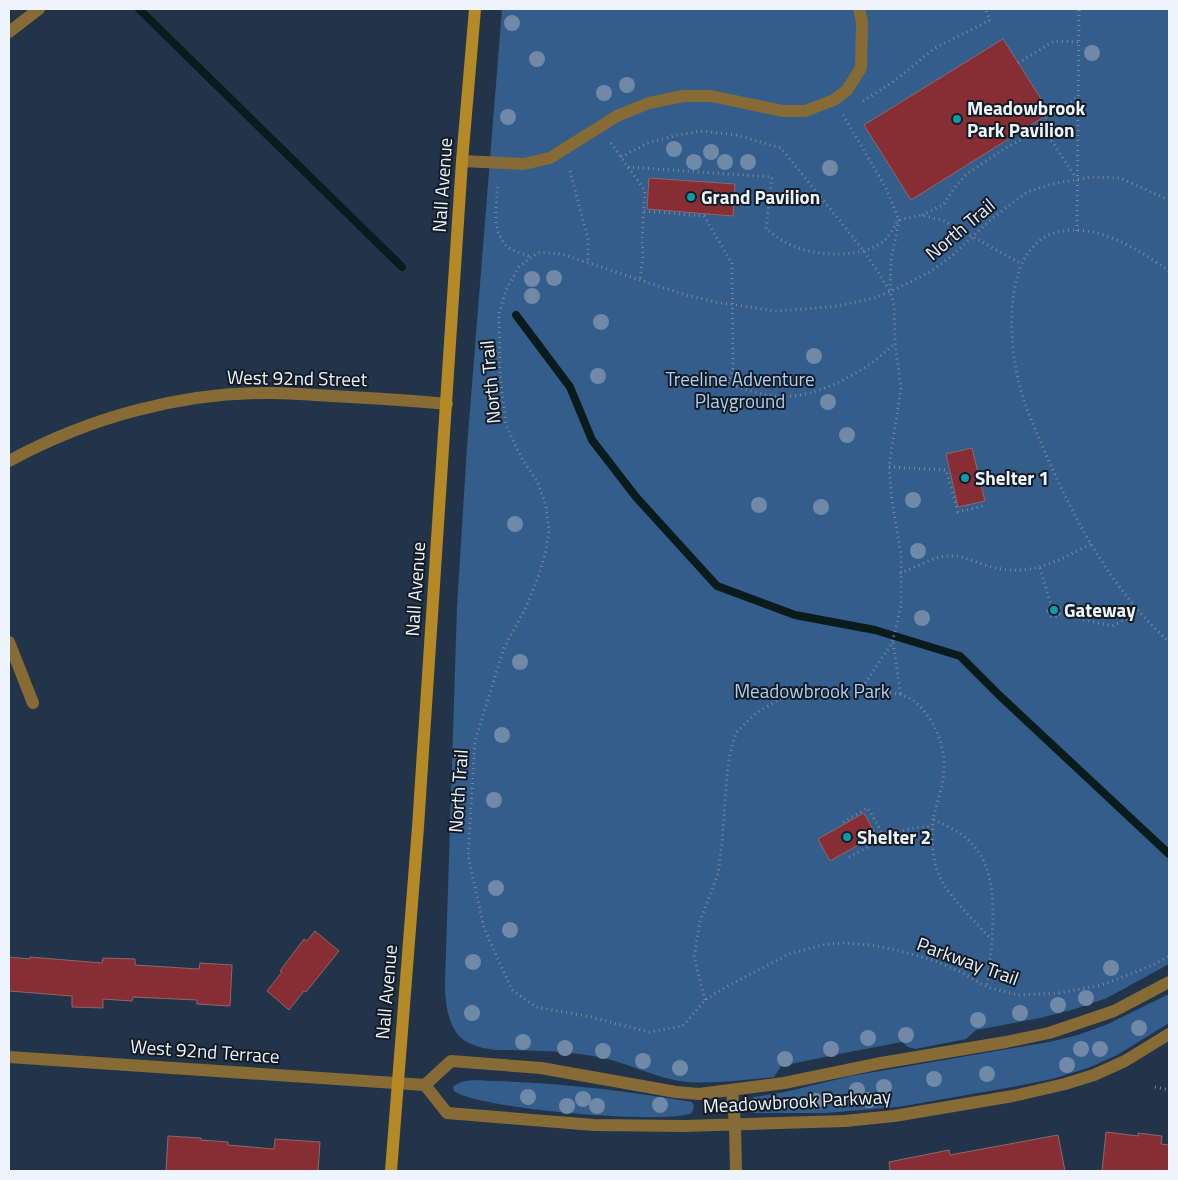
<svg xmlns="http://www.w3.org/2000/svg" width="1178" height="1180" font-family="'Titillium Web',sans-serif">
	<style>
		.green { fill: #335d8b }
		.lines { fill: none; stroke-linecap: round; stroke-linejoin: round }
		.stream { stroke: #091b1b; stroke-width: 8 }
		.building { fill: #862e34; stroke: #8c6968 }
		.path { stroke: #7c8999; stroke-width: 3; stroke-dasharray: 1 4; stroke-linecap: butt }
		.service { stroke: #876b34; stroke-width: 12 }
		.minor { stroke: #876b34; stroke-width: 12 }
		.secondary { stroke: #b68927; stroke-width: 12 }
		.tree { fill: #7089a6 }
		.culture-dot { fill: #0f9aa8; stroke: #131b25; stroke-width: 2 }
		.labels { text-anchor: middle; stroke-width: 4; stroke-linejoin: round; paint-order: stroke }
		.poi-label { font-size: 19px; font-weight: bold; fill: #edf4fd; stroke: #131b25; text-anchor: start }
		.street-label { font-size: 19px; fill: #edf4fd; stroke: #131b25 }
		.park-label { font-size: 19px; fill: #b0cef2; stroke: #131b25 }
	</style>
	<rect width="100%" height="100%" fill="#21344a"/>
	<path class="green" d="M502,9H1169V964L1107,998L1075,1009L1040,1018L976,1030L966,1039L915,1049L908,1047L902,1042L849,1052L781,1066L774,1077C746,1080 716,1084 687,1082C656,1079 629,1063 599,1057C567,1051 528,1050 496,1050C487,1049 477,1047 469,1043C448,1034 445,1003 445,983L457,607L467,447Z
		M1169,994V1023L1117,1055L1088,1068L1052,1079L1012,1087L898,1107L825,1113H753L748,1109L747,1105L749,1099L754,1097L785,1092L851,1076L1049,1042L1078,1035L1108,1024Z
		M496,1081C562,1083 627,1091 692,1102L694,1106L692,1113C667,1125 477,1109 454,1091L453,1087C462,1077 484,1081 496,1081Z"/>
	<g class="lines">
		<path class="stream" d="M139,9L402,267
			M516,315L570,387L592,440L636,497L717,586L795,615L875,630L960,656L999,695L1169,854"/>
	</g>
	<path class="building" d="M1003,39L1050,113L911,200L864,125Z
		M649,178L735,184L733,216L647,209Z
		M972,448L985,501L958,507L946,454Z
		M864,813L876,835L830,861L818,839Z
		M315,931L339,951L306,992L304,991L289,1010L267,991L282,972L280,971L304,939L307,941Z
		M9,957L30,959V957L102,963L103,958L135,959V965L199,969L200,963L232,965L230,1006L197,1004V1000L133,997L132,1001L103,999V1008L72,1007V996L9,991Z
		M1106,1132L1138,1136V1133L1162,1136L1161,1144L1169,1145V1171H1102Z
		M1058,1135L1065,1171H890L889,1162L949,1150L950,1155Z
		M168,1136L201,1138V1140L228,1142V1145L274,1149L275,1139L320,1142L318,1171H166Z"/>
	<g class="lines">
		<path class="path" d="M1018,63L1054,41L1079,42
			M863,101L893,82L935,48L990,20L985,9
			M843,115L886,188L899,220L922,215L944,221L1022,264
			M1043,128L1076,178
			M611,143L645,191L642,241L643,256L640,279
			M621,157L648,143L677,135L703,131L737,135L781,148L864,251L890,291
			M628,167L772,177L766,229C773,233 779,239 785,242C810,257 864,260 886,239C890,234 894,228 897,222
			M570,171L588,239V263
			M498,187C496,206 491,234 509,248C515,252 524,254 531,257
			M1169,200L1120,178L1092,177L1052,184L1027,192L989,221L952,256L930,272L908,283L878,297L838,306L805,309L776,311L716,302L686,295L561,254L540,252L531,257L519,267L506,290L499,313L500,376L506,425L521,457L538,483L546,506L549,531L545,555L538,578L525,609L504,648L475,741L468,855L484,928L512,990L536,1007L591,1017L649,1032L683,1026L705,1000L726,987L789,954L822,945L843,943L871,945L896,950L933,960L961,972L987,987L1018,995L1059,993L1102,985L1153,965L1169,956
			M644,211L704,216L732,263L733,371L728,383C747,391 770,398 792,396C827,393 870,368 894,344
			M922,215L943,205L957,184L968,173L1004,149L1046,126L1043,120L1078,97
			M899,220L891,261L890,291L894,305L895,343L901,388L889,467L892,501L901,554V606L892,643L862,688C875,690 904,693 914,701C933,715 946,747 944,770C943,787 937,803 933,819C946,826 962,832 972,844C1004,877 991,945 987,987
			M1077,231L1079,9
			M1169,271C1139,250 1101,225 1062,231C1001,241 1008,340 1019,383C1024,406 1035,428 1044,450C1074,520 1112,590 1169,642
			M889,467L946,470L958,512L983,506
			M1040,568L1051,605
			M900,573C916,568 931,557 947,556C962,554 974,562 988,566C1029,578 1056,562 1091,544
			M1048 611a6 6 0 1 1 12 0a6 6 0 1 1-12 0Z
			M1059,614L1112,626L1140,613
			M893,643L901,696
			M933,819C931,839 932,865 943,883C955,902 975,922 991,939
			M843,822L868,808L885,838
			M849,857C875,844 901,825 932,827
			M705,1000L694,957L700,921L718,874L722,843L727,774L730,754L736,733L756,713L780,699L808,688H862
			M1155,1087L1169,1090"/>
		<path class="service" d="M462,161L524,164L550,158L617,116L649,103L683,96H711L783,111H805L834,100L847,90L861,68L862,22L859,9"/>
		<path class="minor" d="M9,32L39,9
			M9,461C88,418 180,392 272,393C292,393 312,395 332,396C371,398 409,400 447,404
			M9,642L33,703
			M9,1057L425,1085L451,1061L541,1068L676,1092L699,1094L784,1083L881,1063L1006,1042L1049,1033L1114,1011L1169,982
			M425,1085L447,1113L594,1125L684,1126L845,1121L894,1116L1013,1096L1065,1084L1094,1075L1125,1061L1169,1034
			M732,1090L735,1124L736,1171"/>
		<path class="secondary" d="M391,1171L418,827L462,161L475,9"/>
	</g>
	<g class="tree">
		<circle cx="512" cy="23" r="8"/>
		<circle cx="1092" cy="53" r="8"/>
		<circle cx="537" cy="59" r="8"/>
		<circle cx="627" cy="85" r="8"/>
		<circle cx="604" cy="93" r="8"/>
		<circle cx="508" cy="117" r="8"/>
		<circle cx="674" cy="149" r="8"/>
		<circle cx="711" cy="152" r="8"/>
		<circle cx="694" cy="162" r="8"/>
		<circle cx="725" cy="162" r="8"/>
		<circle cx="748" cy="162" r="8"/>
		<circle cx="830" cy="168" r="8"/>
		<circle cx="554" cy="278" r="8"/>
		<circle cx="532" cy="279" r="8"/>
		<circle cx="532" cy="296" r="8"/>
		<circle cx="601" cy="322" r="8"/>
		<circle cx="814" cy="356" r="8"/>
		<circle cx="598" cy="376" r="8"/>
		<circle cx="828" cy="402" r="8"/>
		<circle cx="847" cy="435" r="8"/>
		<circle cx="913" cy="500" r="8"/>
		<circle cx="759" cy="505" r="8"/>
		<circle cx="821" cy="507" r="8"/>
		<circle cx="515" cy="524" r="8"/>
		<circle cx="918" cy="551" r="8"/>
		<circle cx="922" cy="618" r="8"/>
		<circle cx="520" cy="662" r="8"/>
		<circle cx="502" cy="735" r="8"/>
		<circle cx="494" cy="800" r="8"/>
		<circle cx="496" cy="888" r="8"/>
		<circle cx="510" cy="930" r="8"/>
		<circle cx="473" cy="962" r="8"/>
		<circle cx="1111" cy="968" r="8"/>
		<circle cx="1086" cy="998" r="8"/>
		<circle cx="1058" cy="1005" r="8"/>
		<circle cx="472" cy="1013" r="8"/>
		<circle cx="1020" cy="1013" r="8"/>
		<circle cx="978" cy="1020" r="8"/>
		<circle cx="1139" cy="1028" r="8"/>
		<circle cx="906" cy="1035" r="8"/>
		<circle cx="868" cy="1038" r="8"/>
		<circle cx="523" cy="1042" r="8"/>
		<circle cx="565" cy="1048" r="8"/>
		<circle cx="831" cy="1049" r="8"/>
		<circle cx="1081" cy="1049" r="8"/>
		<circle cx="1100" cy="1049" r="8"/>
		<circle cx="603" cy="1051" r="8"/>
		<circle cx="785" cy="1059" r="8"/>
		<circle cx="643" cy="1061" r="8"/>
		<circle cx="1067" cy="1065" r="8"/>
		<circle cx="680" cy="1068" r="8"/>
		<circle cx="987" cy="1074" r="8"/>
		<circle cx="934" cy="1079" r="8"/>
		<circle cx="884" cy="1087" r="8"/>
		<circle cx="857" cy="1090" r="8"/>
		<circle cx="528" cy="1097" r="8"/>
		<circle cx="583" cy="1099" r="8"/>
		<circle cx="869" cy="1100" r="8"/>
		<circle cx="816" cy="1101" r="8"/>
		<circle cx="660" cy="1105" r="8"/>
		<circle cx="567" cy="1106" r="8"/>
		<circle cx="597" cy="1106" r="8"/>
	</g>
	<g class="culture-dot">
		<circle cx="957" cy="119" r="5"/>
		<circle cx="691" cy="197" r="5"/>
		<circle cx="965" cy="478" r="5"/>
		<circle cx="1054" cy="610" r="5"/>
		<circle cx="847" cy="837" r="5"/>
	</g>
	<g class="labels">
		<g class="poi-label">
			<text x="967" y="115">Meadowbrook<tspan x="967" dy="22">Park Pavilion</tspan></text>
			<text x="701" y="204">Grand Pavilion</text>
			<text x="975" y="485">Shelter 1</text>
			<text x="1064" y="617">Gateway</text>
			<text x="857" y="844">Shelter 2</text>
		</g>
		<g class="street-label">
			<text transform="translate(442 185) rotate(-86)" y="7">Nall Avenue</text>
			<text transform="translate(960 229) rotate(-40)" y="7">North Trail</text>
			<text transform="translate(297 378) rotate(1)" y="7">West 92nd Street</text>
			<text transform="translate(490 382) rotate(-95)" y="7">North Trail</text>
			<text transform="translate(415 589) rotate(-86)" y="7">Nall Avenue</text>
			<text transform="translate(458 791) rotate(-86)" y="7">North Trail</text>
			<text transform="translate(968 961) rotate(20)" y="7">Parkway Trail</text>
			<text transform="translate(386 992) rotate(-85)" y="7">Nall Avenue</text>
			<text transform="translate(205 1051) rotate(4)" y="7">West 92nd Terrace</text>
			<text transform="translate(797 1101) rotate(-3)" y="7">Meadowbrook Parkway</text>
		</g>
		<g class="park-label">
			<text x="740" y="386">Treeline Adventure<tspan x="740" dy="22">Playground</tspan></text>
			<text x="812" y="698">Meadowbrook Park</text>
		</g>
	</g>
	<rect width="1178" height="1180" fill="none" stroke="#edf4fd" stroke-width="20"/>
</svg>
